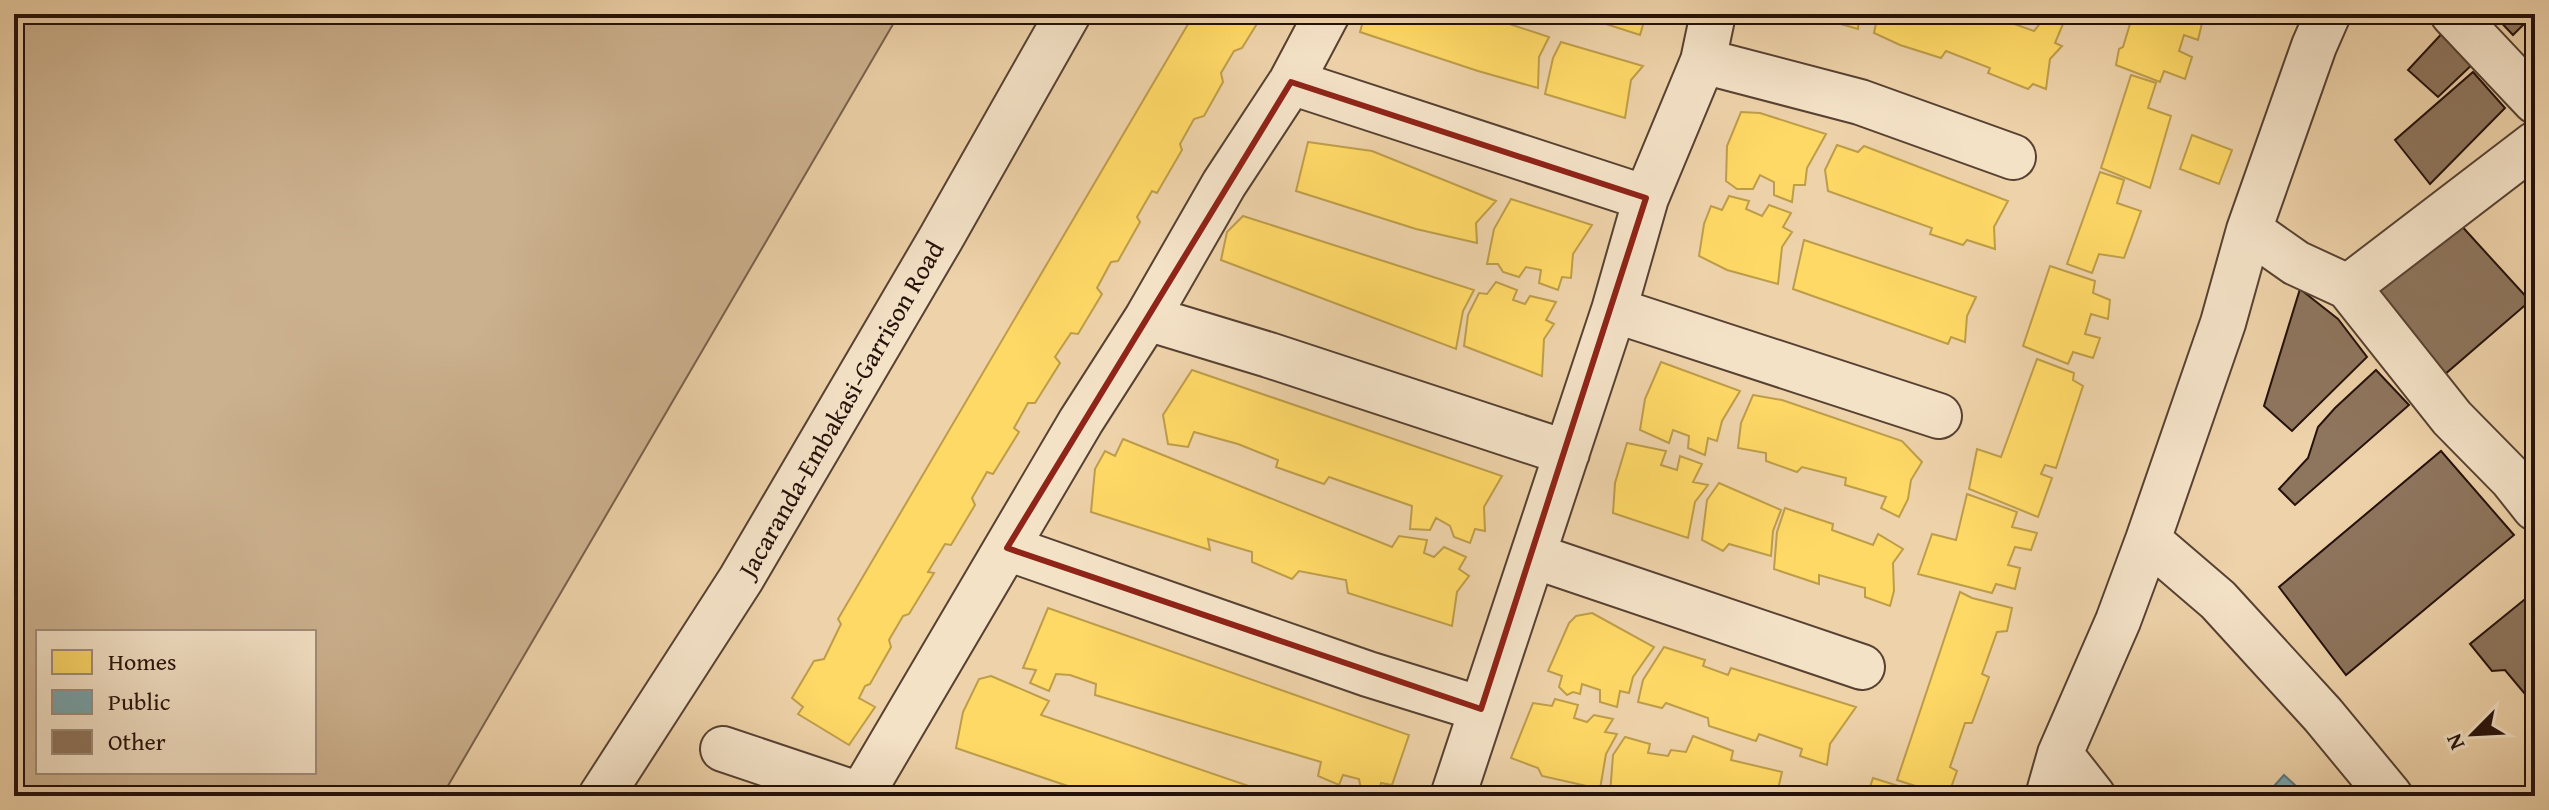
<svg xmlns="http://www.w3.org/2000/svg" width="2549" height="810" font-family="'Gentium Book Plus',serif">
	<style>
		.green { fill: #ccb18e; stroke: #78614c; stroke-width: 2; fill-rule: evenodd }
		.homes { fill: #ffd966; stroke: #be9d4a; stroke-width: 2 }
		.public { fill: #76a5af; stroke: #5e797e; stroke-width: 2 }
		.building { fill: #8e755d; stroke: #25110a; stroke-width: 2 }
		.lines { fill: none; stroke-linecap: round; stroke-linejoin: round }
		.minor-casing { stroke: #574132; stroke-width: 48 }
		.minor { stroke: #f4e2c7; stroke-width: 44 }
		.marked { fill: none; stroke: #8f2418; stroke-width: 6; stroke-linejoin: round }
		.labels { text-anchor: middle; stroke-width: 8; stroke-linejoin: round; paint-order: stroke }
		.street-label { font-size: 26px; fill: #25110a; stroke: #f4e2c7 }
	</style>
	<rect width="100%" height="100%" fill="#eed2a9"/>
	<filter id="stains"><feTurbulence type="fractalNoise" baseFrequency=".0025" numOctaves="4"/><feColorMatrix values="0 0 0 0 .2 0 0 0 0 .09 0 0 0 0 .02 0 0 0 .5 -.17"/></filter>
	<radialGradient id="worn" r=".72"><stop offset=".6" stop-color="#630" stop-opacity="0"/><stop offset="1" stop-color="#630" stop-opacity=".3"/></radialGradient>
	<path class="green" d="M14,14H899L442,796H14ZM38,632H314V772H38Z"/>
	<path class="homes" d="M1194,14H1263L1242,48L1234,51L1221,73L1223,82L1204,116L1194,119L1180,144L1182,150L1157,193L1152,191L1137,217L1140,222L1118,261L1111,262L1097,288L1102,294L1078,334L1071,333L1055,357L1060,363L1035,403H1028L1014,428L1019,432L993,474L987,472L972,498L975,505L951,545L945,544L928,572L934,573L909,614L903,616L889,640L891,647L870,684L865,686L859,698L875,707L849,745L798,714L803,707L792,698L814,661L824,659L841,624L838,619Z
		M1365,14H1479L1549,37L1539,57L1538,88L1478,71L1360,32Z
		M1575,14H1655L1654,20L1645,18L1640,35Z
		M1808,14H1859L1858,29L1809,15Z
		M1878,14H1986L2034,31L2042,21L2063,24L2055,43L2062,46L2050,59L2046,89L2033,84L2028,89L1988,73L1990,68L1946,51L1941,58L1900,45L1874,33Z
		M2133,14H2186L2203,19L2198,40L2184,35L2179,51L2192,57L2185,79L2164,71L2160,82L2116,65L2119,49L2123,47Z
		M1561,42L1643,66L1631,80L1625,118L1545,94L1553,58Z
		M2131,75L2156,83L2148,108L2171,116L2150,188L2101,168Z
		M1741,112L1760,113L1826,134L1807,168L1805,185H1794L1792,202L1774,195V182L1760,175L1753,189H1737L1726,181L1727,146Z
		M2192,135L2232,150L2219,184L2180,169Z
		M1308,142L1372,151L1496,201L1476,223L1477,243L1416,229L1296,191Z
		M1837,145L1858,152L1864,146L2008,201L1994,227L1995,249L1967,240L1963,245L1930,234L1932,228L1828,191L1825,170Z
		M2100,172L2124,180L2117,203L2141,211L2124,258L2099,254L2092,273L2067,264Z
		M1729,196L1749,201L1746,209L1762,216L1769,205L1791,213L1783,227L1792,232L1782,247L1778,284L1727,270L1699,256L1704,224L1711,206L1722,210Z
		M1511,199L1592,225L1573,254L1571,278L1562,277L1558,290L1539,283L1541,270L1526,267L1519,277L1503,272L1498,264H1487L1494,229Z
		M1243,216L1474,290L1463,311L1456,349L1221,260L1227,232Z
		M1804,240L1976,297L1967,316L1965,342L1951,337L1948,344L1793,289Z
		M2050,266L2095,281L2093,293L2110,300L2108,319L2091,314L2085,334L2100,338L2093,358L2073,352L2068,364L2023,346Z
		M1496,282L1517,290L1513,300L1525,304L1530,296L1556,302L1546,320L1554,324L1544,339L1542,376L1464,346L1468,315L1479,293L1487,294Z
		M2037,359L2074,373L2073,380L2083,386L2056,468L2045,465L2041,474L2052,478L2038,517L1969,489L1977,449L2001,457Z
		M1661,362L1740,391L1722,421L1717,441L1708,438L1705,455L1688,448L1689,436L1673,430L1669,443L1640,430L1645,399Z
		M1192,370L1502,476L1484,507L1485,531L1475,529L1470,543L1454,537L1450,526L1436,518L1430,530L1410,529L1412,506L1329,477L1324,484L1276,467L1278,460L1238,444L1194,432L1188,447L1168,444L1163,415Z
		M1753,395L1782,400L1902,441L1922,462L1911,480L1908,499L1899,517L1881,508L1886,497L1845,485L1846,478L1802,467L1797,472L1766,461V453L1738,448L1741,423Z
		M1123,439L1392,547L1399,536L1427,540L1424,553L1434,557L1444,547L1466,557L1459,569L1469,576L1457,592L1452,626L1348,593L1346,580L1299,571L1292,579L1252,562V552L1208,539L1210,550L1091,512L1095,469L1105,451L1115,456Z
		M1627,443L1666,451L1661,465L1677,470L1680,456L1702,464L1693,482L1708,485L1695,502L1688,538L1613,513L1615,483Z
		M1719,483L1781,510L1773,531L1771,556L1729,544L1723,551L1702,540L1707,500Z
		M1967,494L2017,512L2012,527L2037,533L2031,550L2015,547L2008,565L2020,568L2015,589L1996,584L1992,593L1918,574L1932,534L1956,540Z
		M1785,508L1833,524L1832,530L1873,545L1878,534L1903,549L1893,563L1894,591L1890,606L1865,597V588L1819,575V584L1774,569L1777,532Z
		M1960,592L1972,598L2012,608L2007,631L1997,632L1982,674L1989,677L1972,723H1965L1950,767L1957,771L1948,796H1946L1897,780Z
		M1048,608L1409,735L1392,785L1381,783L1378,796L1362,794L1359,779L1343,775L1339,785L1318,776L1321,762L1095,695L1096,684L1070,675L1056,674L1049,691L1030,683L1036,670L1023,668Z
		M1592,613L1654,647L1633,677L1629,693L1620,691L1617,707L1600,702V690L1582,684L1580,694L1573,692L1567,695L1559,687L1562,676L1548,671L1569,623L1576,616Z
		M1664,647L1705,660L1703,666L1728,675L1731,668L1856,707L1830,744L1827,765L1800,756L1802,749L1759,734L1756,741L1709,726L1708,718L1666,703L1662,708L1638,702L1643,680Z
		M991,676L1049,701L1041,715L1278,796H1097L956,748L963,712L979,679Z
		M1555,699L1578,705L1574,718L1587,722L1594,715L1613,719L1605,732L1617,734L1606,754L1600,789L1542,776L1538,768L1511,758L1533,703L1552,706Z
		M1693,736L1733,751L1731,760L1782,772L1778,789L1801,796H1614L1610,794L1613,755L1625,737L1650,744L1648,753L1668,756L1671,750L1686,752Z
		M1873,778L1924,794L1923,796H1867Z"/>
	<path class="public" d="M2284,775L2307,796H2265Z"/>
	<path class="building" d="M2493,14H2534L2513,35Z
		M2447,28L2477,60L2438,97L2408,70Z
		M2473,72L2505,108L2430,184L2395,140Z
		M2458,222L2530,301L2444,375L2380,300V290Z
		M2300,289L2338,319L2367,357L2292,431L2264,406Z
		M2376,370L2409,405L2295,505L2279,489L2308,458L2318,427L2335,408Z
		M2441,451L2514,535L2346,675L2279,587Z
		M2535,591V706L2505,670L2492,671L2470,644Z"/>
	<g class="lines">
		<defs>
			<path id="minor" d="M2453,14L2535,101
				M1703,61L1860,102L2013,157
				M1291,82L1646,198
				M2249,230L2296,263L2348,287L2452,418L2512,479L2535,508
				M2348,287L2535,144
				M1614,310L1939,416
				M1147,318L1269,355L1567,453
				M2148,540L2218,600L2323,715L2390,796
				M1007,548L1368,674L1481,709
				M1534,556L1862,667
				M723,749L863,796
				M2060,754L2093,796
				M861,795L1081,421L1147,318L1224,184L1291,82L1327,14
				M601,796L741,579L941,238L1068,14
				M1453,796L1614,310L1646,198L1703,61L1713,14
				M2048,796L2060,754L2118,621L2148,540L2223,323L2249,230L2314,46L2328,14"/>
		</defs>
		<use href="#minor" class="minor-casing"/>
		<use href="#minor" class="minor"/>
	</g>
	<path class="marked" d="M1291,82L1646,198L1481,709L1007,548Z"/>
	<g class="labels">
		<g class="street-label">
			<text transform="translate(841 409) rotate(-60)" y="9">Jacaranda-Embakasi-Garrison Road</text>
		</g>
	</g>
	<rect width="2549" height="810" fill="none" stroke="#eed2a9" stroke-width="48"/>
	<rect x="16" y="16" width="2517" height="778" fill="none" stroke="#25110a" stroke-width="4"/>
	<rect x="24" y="24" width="2501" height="762" fill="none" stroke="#25110a" stroke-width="2"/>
	<rect x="36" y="630" width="280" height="144" fill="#f4e2c7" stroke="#a18e7b" stroke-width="2"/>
	<rect x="52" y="650" width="40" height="24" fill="#ffd966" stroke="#a18e7b" stroke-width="2"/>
	<text x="108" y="670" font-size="24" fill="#25110a">Homes</text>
	<rect x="52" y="690" width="40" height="24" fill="#76a5af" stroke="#a18e7b" stroke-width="2"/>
	<text x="108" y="710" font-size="24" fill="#25110a">Public</text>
	<rect x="52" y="730" width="40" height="24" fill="#8e755d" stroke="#a18e7b" stroke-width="2"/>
	<text x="108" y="750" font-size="24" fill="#25110a">Other</text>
	<g transform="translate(2473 734) rotate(246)" stroke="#f4e2c7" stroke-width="6" paint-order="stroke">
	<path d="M0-6L14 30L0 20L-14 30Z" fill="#25110a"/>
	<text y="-12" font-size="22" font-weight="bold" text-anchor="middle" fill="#25110a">N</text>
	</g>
	<rect width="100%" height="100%" filter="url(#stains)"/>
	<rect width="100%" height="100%" fill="url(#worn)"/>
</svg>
